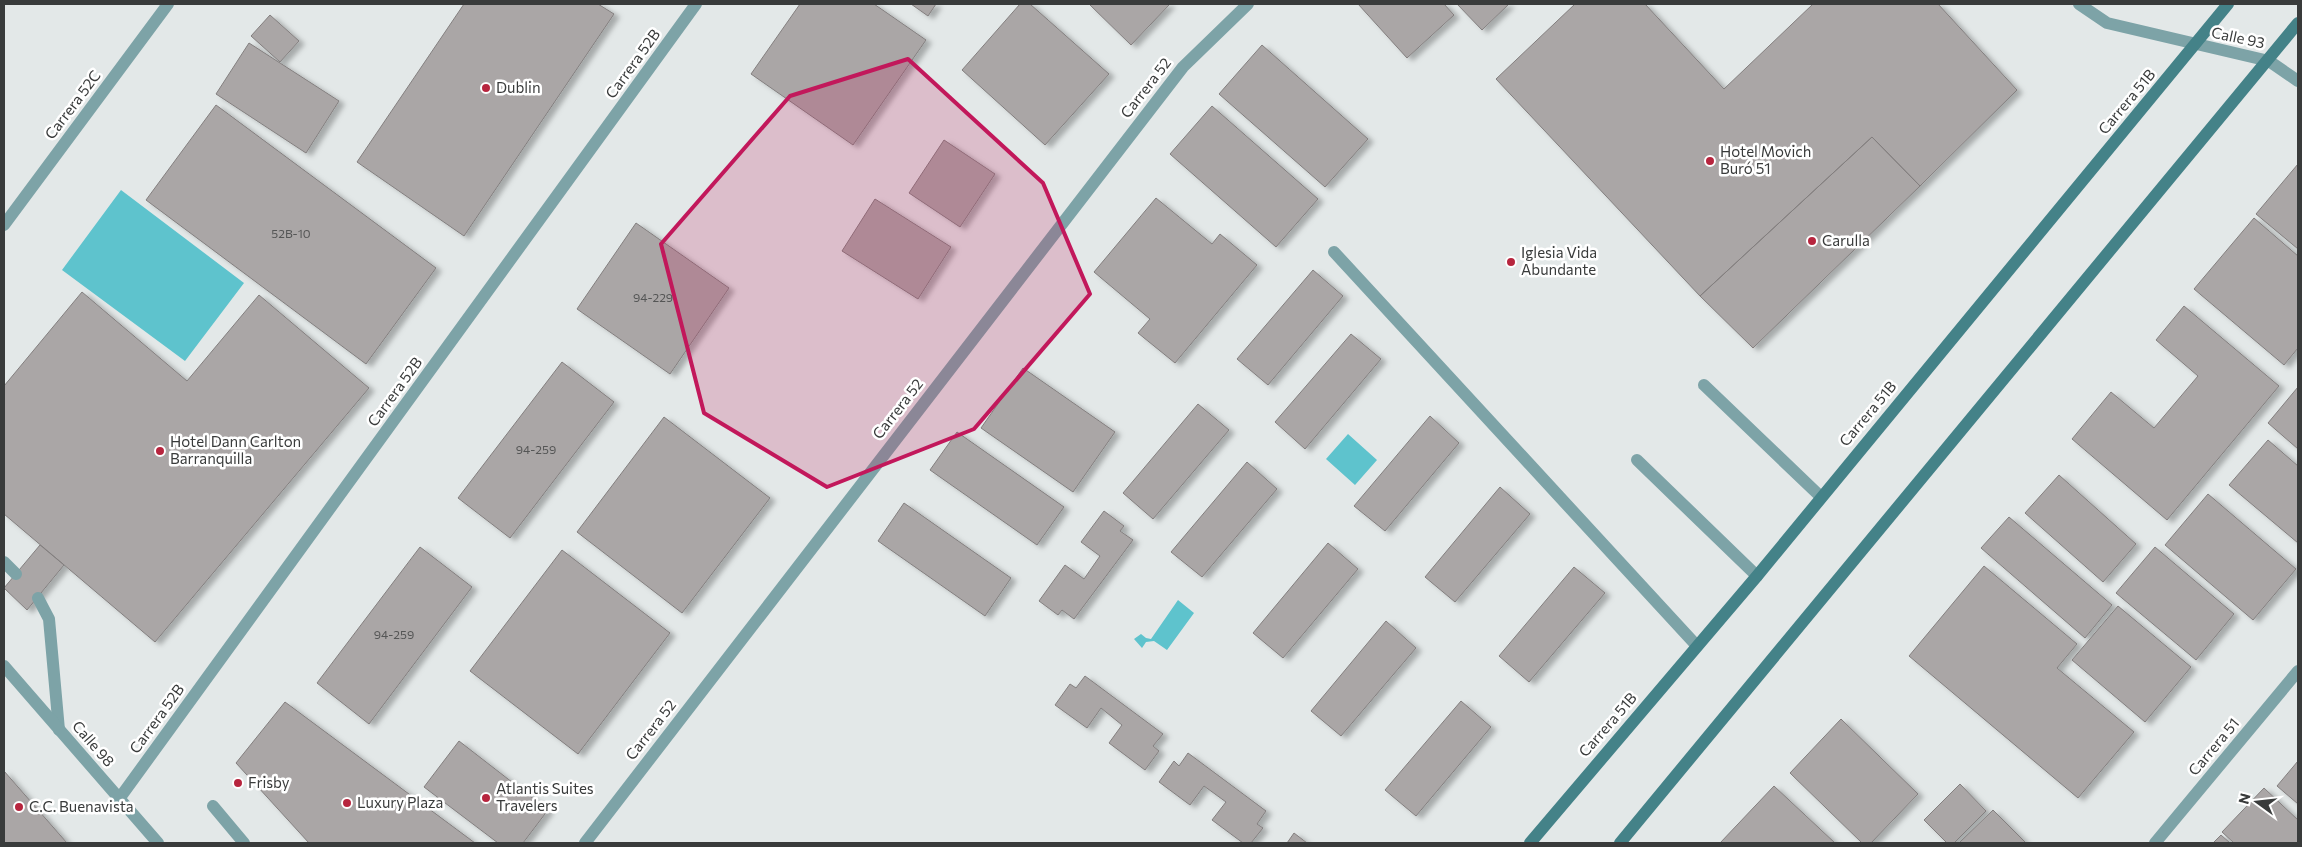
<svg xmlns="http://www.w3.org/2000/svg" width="2302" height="847" font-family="Commissioner,sans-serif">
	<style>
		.water { fill: #5ec3cd }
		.building { fill: #aaa6a6; stroke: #837f7f; filter: url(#shadow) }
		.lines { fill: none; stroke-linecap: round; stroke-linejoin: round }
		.service { stroke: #7da3a7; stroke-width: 12 }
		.minor { stroke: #7da3a7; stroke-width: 12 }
		.tertiary { stroke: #7da3a7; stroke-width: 12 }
		.secondary { stroke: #448288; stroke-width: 12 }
		.marked { fill: #c2185b; fill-opacity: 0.2; stroke: #c2185b; stroke-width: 4; stroke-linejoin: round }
		.poi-dot { fill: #b7253e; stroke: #fff; stroke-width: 2 }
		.labels { text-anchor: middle; stroke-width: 5; stroke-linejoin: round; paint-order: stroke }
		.number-label { font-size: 12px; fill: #555656 }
		.street-label { font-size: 15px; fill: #393b3b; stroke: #fff }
		.poi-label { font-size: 15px; fill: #393b3b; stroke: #fff; text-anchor: start }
	</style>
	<defs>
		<filter id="shadow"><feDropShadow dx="5.5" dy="3" stdDeviation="2.5" flood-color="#0004"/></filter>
	</defs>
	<rect width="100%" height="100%" fill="#e3e8e8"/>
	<path class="water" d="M121,190L244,283L185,361L62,270Z
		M1348,434L1377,460L1355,485L1326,459Z
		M1178,600L1194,613L1167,650L1154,641L1146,642L1142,648L1134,639L1141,634L1146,638L1151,639Z"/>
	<path class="building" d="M464,4H598L614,14L464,236L357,162Z
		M800,4H874L926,40L853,145L751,74Z
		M911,4H936L928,16Z
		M1020,4H1030L1109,74L1045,145L962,70Z
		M1089,4H1170L1131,45Z
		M1358,4H1444L1454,15L1407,58Z
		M1457,4H1509L1482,30Z
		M1575,4H1645L1724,89L1813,4H1938L2017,90L1920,186L1872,137L1700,296L1496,79Z
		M270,15L299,41L280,62L251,36Z
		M249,43L339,101L306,153L216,94Z
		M1262,45L1368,139L1325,187L1219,94Z
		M216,105L436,268L366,364L146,200Z
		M1212,106L1318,199L1276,247L1170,154Z
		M1872,137L1920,186L1753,348L1700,296Z
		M944,140L995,174L960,227L909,193Z
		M2298,164V249L2256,214Z
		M1156,198L1212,244L1220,234L1257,265L1175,363L1138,333L1150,319L1094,272Z
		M875,199L951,247L918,299L842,251Z
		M2254,218L2298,256V348L2284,365L2194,289Z
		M636,223L729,288L670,374L577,309Z
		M1313,270L1343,296L1268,385L1237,359Z
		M82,292L187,381L259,295L369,388L155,642L4,514V386Z
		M2184,306L2279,386L2167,520L2072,439L2111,392L2154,428L2198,376L2156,340Z
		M1351,334L1381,359L1305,449L1275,422Z
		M562,362L614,402L510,538L458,498Z
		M1023,368L1115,432L1073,492L981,428Z
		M2298,387V449L2268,423Z
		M1198,404L1229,430L1153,519L1123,493Z
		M1430,416L1459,443L1385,531L1354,506Z
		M664,417L770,498L682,613L577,532Z
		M957,432L1064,507L1037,545L930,470Z
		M2268,440L2298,466V543L2229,485Z
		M1247,462L1277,489L1202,577L1171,552Z
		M2059,475L2136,544L2103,582L2025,513Z
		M1500,487L1530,514L1455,602L1425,577Z
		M2208,494L2296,569L2253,620L2165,545Z
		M904,503L1011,578L985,616L878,541Z
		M1104,511L1124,526L1120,531L1133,540L1074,619L1062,610L1058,615L1039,601L1065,565L1084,579L1100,556L1081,542Z
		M2009,517L2112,605L2085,638L1981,548Z
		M1328,543L1358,569L1283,658L1253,633Z
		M40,545L64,565L27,610L4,588Z
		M420,547L472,587L369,724L317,683Z
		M2155,547L2234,614L2196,660L2116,593Z
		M562,550L670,633L578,754L470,671Z
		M1984,566L2077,644L2057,668L2134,732L2078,798L1909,656Z
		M1574,567L1605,593L1529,682L1499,656Z
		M2118,606L2191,667L2145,722L2072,660Z
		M1386,621L1416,648L1341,736L1311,711Z
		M1085,676L1163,734L1153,746L1159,751L1145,770L1109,743L1122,725L1101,708L1087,728L1055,705L1070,684L1076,688Z
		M1461,701L1491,727L1416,816L1385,790Z
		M285,702L475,843H309L236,763Z
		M1841,719L1918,794L1871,843H1862L1790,773Z
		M459,741L548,810L523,843H498L424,787Z
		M1188,753L1266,811L1257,824L1263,828L1251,843H1243L1212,820L1226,802L1204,786L1190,805L1159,782L1174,761L1179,766Z
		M2298,761V804L2277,786Z
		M4,771L67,843H4Z
		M1960,784L1986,811L1954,843H1947L1924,820Z
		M1774,786L1835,843H1720Z
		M2264,788L2298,820V843H2234L2222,832Z
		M1993,810L2026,843H1959Z
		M1294,833L1307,843H1287Z
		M2221,835L2230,843H2213Z"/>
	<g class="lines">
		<path class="service" d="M1334,252L1697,646
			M1704,385L1821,497
			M1637,460L1757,576
			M4,562L16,574
			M38,598L49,619L59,730
			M213,806L244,843"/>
		<path class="minor" d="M4,225L168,4
			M119,799L696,4
			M585,843L1183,67L1248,4
			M2155,843L2298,671"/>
		<path class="tertiary" d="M2079,4L2107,23L2269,61L2298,81
			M4,666L158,843"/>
		<path class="secondary" d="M1530,843L1757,576L2228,4
			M1620,843L2298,23"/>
	</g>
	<path class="marked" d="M908,59L1043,183L1090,294L974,429L827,487L704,413L661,244L790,96Z"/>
	<g class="poi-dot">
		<circle cx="486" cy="88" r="5"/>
		<circle cx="1710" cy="161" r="5"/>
		<circle cx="1812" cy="241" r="5"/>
		<circle cx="1511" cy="262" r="5"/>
		<circle cx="160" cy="451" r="5"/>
		<circle cx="238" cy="783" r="5"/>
		<circle cx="486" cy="798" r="5"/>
		<circle cx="347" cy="803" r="5"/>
		<circle cx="19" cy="807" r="5"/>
	</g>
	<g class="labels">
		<g class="number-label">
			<text x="291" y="238">52B-10</text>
			<text x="653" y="302">94-229</text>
			<text x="536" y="454">94-259</text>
			<text x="394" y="639">94-259</text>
		</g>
		<g class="street-label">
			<text transform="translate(2238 38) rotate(12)" y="5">Calle 93</text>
			<text transform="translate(633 64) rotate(-54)" y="5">Carrera 52B</text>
			<text transform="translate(1146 88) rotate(-52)" y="5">Carrera 52</text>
			<text transform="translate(2127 102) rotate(-50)" y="5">Carrera 51B</text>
			<text transform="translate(73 105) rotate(-53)" y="5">Carrera 52C</text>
			<text transform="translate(395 392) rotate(-54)" y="5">Carrera 52B</text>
			<text transform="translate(898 409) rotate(-52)" y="5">Carrera 52</text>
			<text transform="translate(1868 414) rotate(-50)" y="5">Carrera 51B</text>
			<text transform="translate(157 719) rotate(-54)" y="5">Carrera 52B</text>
			<text transform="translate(1608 725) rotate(-49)" y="5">Carrera 51B</text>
			<text transform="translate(651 730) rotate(-52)" y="5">Carrera 52</text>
			<text transform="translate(93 744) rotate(49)" y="5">Calle 98</text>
			<text transform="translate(2214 747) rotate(-50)" y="5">Carrera 51</text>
		</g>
		<g class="poi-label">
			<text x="496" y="93">Dublin</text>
			<text x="1720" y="157">Hotel Movich<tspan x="1720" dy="17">Buró 51</tspan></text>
			<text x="1822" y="246">Carulla</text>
			<text x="1521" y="258">Iglesia Vida<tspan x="1521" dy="17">Abundante</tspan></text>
			<text x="170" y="447">Hotel Dann Carlton<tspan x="170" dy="17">Barranquilla</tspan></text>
			<text x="248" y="788">Frisby</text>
			<text x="496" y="794">Atlantis Suites<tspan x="496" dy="17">Travelers</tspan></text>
			<text x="357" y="808">Luxury Plaza</text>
			<text x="29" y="812">C.C. Buenavista</text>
		</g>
	</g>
	<rect width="2302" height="847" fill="none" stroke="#393b3b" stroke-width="10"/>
	<g transform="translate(2257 802) rotate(285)" stroke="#ffffff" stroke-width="4" paint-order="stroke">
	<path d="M0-4L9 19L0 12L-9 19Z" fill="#393b3b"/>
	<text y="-8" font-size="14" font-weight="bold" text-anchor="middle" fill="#393b3b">N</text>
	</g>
</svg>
